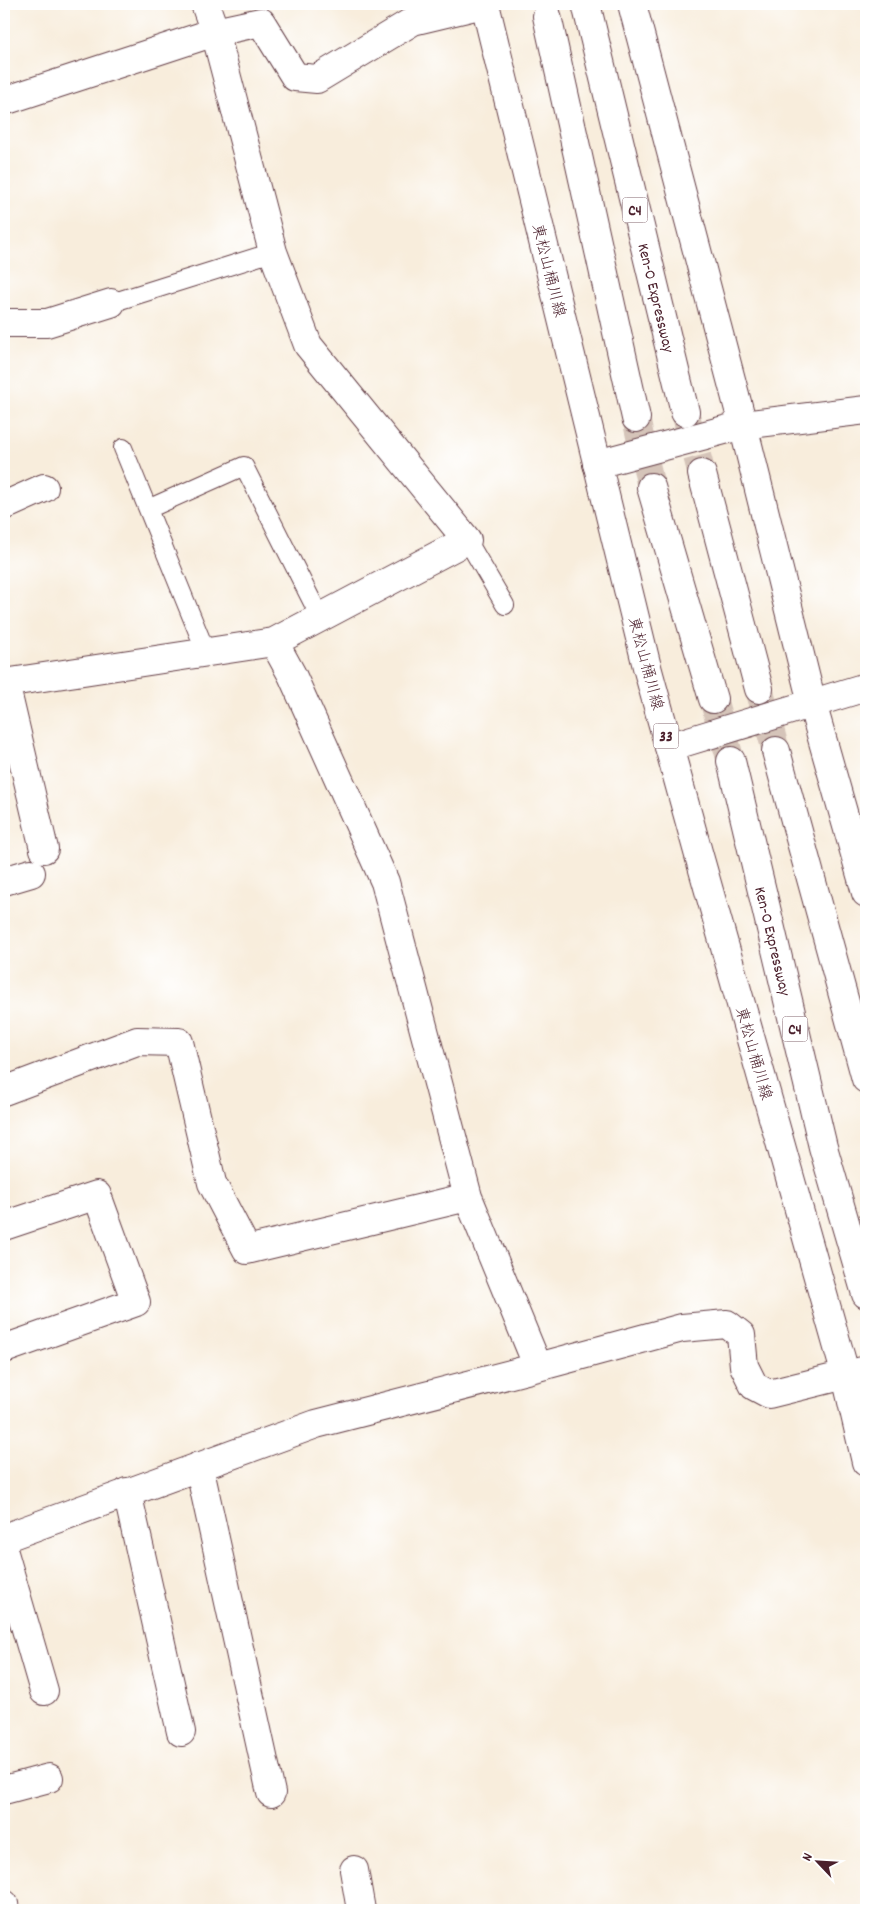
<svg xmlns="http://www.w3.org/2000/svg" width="870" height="1914" font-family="Dekko,'Klee One',sans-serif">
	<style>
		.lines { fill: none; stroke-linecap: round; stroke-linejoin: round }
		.motorway-tunnel { stroke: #d5c4b9; stroke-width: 28; stroke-dasharray: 28 14; stroke-linecap: butt }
		.service-casing { stroke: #643e46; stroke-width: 20 }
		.minor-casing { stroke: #643e46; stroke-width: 30 }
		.primary-casing { stroke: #643e46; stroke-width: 30 }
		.motorway-casing { stroke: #643e46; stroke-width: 30 }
		.service { stroke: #fff; stroke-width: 18 }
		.minor { stroke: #fff; stroke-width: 28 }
		.primary { stroke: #fff; stroke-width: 28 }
		.motorway { stroke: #fff; stroke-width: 28 }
		.labels { text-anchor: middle; stroke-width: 4.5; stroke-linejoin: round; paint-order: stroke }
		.shield { fill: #fff; stroke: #80626b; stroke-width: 1 }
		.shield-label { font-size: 15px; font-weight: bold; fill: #4a1f2b }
		.street-label { font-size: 16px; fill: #4a1f2b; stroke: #fff }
	</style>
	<rect width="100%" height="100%" fill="#fff"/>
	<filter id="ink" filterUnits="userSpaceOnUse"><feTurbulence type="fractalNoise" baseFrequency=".02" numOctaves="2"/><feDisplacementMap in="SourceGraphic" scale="10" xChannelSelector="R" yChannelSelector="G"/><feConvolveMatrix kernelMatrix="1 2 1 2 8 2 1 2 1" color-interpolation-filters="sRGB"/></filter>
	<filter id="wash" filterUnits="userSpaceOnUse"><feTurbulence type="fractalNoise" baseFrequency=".0096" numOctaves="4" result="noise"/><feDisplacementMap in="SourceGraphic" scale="20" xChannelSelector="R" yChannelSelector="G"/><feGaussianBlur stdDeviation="1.12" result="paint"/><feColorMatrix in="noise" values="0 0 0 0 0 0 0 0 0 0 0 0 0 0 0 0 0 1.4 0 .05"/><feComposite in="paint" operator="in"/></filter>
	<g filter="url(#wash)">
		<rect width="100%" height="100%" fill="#f8eddc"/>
	</g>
	<g filter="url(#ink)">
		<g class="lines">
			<path class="motorway-tunnel" d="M686,416L702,474
				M636,418L651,487
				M759,689L776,751
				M713,699L731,761"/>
			<defs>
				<path id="service" d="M111,303L273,252
					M123,448L206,652
					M148,509L244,466L320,617
					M467,540L505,605"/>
				<path id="minor" d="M205,4L215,32L273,252L308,345L467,540L274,642
					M4,101L215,32L261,22L295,77L317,79L413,21L484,4
					M4,323H47L111,303
					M597,464L743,425L866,410
					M4,506L44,488
					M4,683L274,642L292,675L385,882L468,1197L538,1367
					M5,683L44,849
					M669,747L866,687
					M4,881L31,873
					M4,1091L137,1041L179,1042L212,1183L247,1250L468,1197
					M4,1226L97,1195L136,1302L4,1349
					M199,1466L271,1793
					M127,1492L181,1732
					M4,1538L316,1424L538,1367L682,1328L727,1324L741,1335L744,1366L754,1386L769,1394L866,1370
					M4,1553L44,1691
					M4,1790L49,1778
					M354,1870L361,1910
					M4,1904L5,1910"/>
				<path id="primary" d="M485,4L647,667L698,852L846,1376L866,1462
					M632,4L743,425L812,703L866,893"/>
				<g id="motorway">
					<path id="s1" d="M587,8L685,412"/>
					<path d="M547,16L636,418"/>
					<path d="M702,474L759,689"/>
					<path d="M651,487L713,699"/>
					<path d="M776,751L866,1079"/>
					<path id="s2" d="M731,761L823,1147L866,1294"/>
				</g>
			</defs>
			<use href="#service" class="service-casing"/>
			<use href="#minor" class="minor-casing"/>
			<use href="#primary" class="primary-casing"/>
			<use href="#motorway" class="motorway-casing"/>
			<use href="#service" class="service"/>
			<use href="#minor" class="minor"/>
			<use href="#primary" class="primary"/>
			<use href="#motorway" class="motorway"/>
		</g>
	</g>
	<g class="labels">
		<g class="shield">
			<rect x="622.5" y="197.5" width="25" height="25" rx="4"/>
			<rect x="653.5" y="723.5" width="25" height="25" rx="4"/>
			<rect x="782.5" y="1016.5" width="25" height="25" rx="4"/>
		</g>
		<g class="shield-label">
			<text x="635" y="215">C4</text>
			<text x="666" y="741">33</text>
			<text x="795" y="1034">C4</text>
		</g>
		<g class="street-label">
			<text transform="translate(550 270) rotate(76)" y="6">東松山桶川線</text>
			<text dy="6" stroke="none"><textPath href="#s1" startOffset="298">Ken-O Expressway</textPath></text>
			<text transform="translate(647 663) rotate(75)" y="6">東松山桶川線</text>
			<text dy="6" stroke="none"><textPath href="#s2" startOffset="185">Ken-O Expressway</textPath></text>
			<text transform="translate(755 1053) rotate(74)" y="6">東松山桶川線</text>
		</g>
	</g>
	<rect width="870" height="1914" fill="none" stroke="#fff" stroke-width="20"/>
	<g transform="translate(818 1862) rotate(295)" stroke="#ffffff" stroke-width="4" paint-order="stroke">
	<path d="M0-4L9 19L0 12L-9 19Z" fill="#4a1f2b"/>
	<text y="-8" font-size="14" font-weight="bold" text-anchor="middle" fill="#4a1f2b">N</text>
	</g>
</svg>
